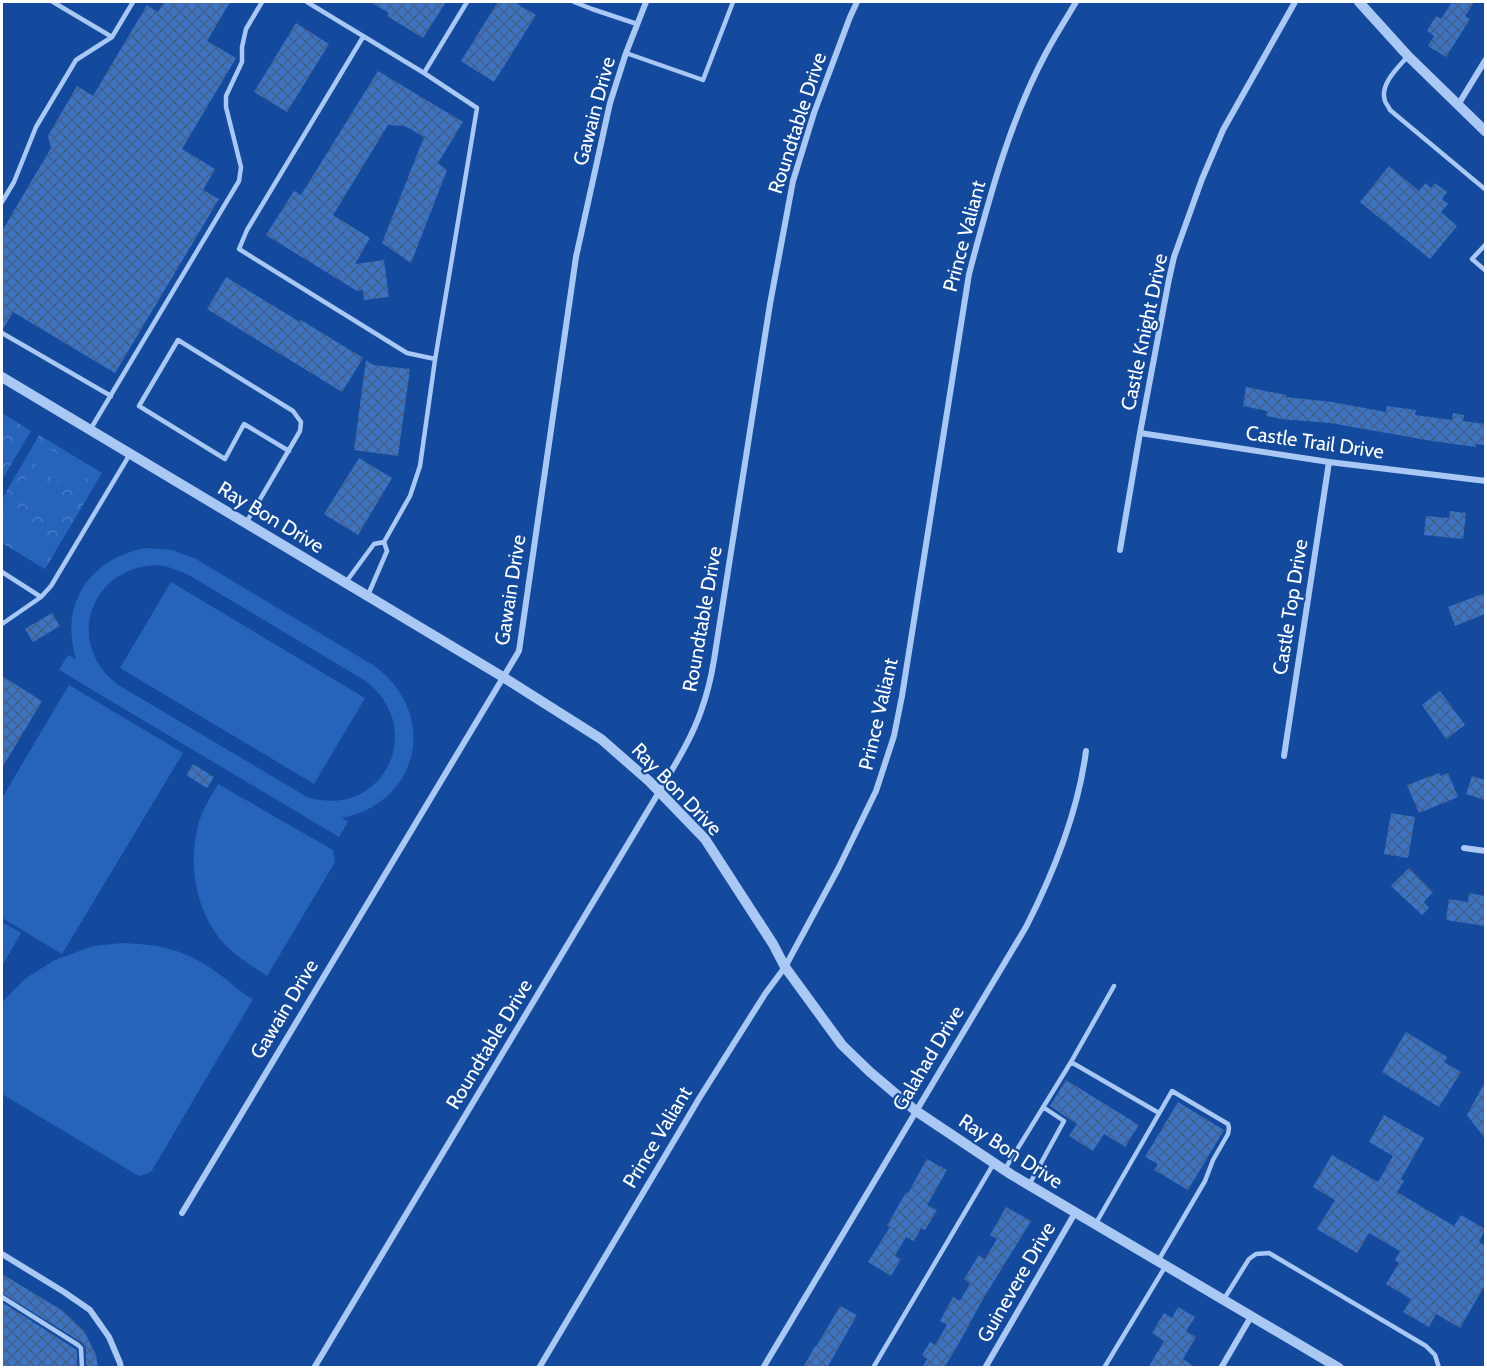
<svg xmlns="http://www.w3.org/2000/svg" width="1487" height="1369" font-family="Cabin,sans-serif">
	<style>
		.forest { fill: url(#forest-crowns) }
		.garden { fill: #2664bb; fill-rule: evenodd }
		.building { fill: url(#building-cross-hatch) }
		.lines { fill: none; stroke-linecap: round; stroke-linejoin: round }
		.service { stroke: #a9c8f4; stroke-width: 4.5 }
		.minor { stroke: #a9c8f4; stroke-width: 6 }
		.tertiary { stroke: #a9c8f4; stroke-width: 10 }
		.labels { text-anchor: middle; stroke-width: 4.5; stroke-linejoin: round; paint-order: stroke }
		.street-label { font-size: 20px; fill: #fff; stroke: #134a9d }
	</style>
	<defs>
		<pattern id="forest-crowns" width="20" height="18" patternUnits="userSpaceOnUse" patternTransform="scale(1.5)"><rect width="20" height="18" fill="#2664bb"/><path d="M2 6a3 3 0 1 1 6 0M12 15a3 3 0 1 1 6 0" fill="none" stroke="#477bc5"/></pattern>
		<pattern id="building-cross-hatch" width="8" height="8" patternUnits="userSpaceOnUse" patternTransform="scale(1.5)"><rect width="8" height="8" fill="#3c74c3"/><path d="M0 0l8 8M0 8l8-8" fill="none" stroke="#446088"/></pattern>
	</defs>
	<rect width="100%" height="100%" fill="#134a9d"/>
	<path class="forest" d="M2,413L31,431L2,480Z
		M39,435L102,473L45,569L2,543V499Z"/>
	<path class="garden" d="M46,447L88,472L76,492L34,467Z
		M27,479L69,504L57,524L15,499Z
		M8,512L49,537L38,556L2,534V522Z
		M146,548L172,550L196,559L373,665C439,712 421,802 342,818L348,822L339,837L59,670L68,655L76,659C59,604 90,558 146,548ZM158,565L168,567L187,574L364,680C429,727 383,821 307,797L120,686C63,646 89,566 158,565Z
		M171,582L365,698L314,784L120,668Z
		M69,685L183,753L62,954L2,918V798Z
		M218,784L333,850L335,862L267,976C251,965 233,955 220,939C196,909 189,867 197,830C200,813 210,798 218,784Z
		M2,922L21,933L2,966Z
		M123,943C164,945 186,950 219,974C232,983 239,992 253,999L151,1172L139,1176L2,1094V1004L4,1000L26,978L55,960L93,946Z"/>
	<path class="building" d="M164,2H230L207,41L236,58L182,149L215,169L203,190L219,199L115,373L13,312L3,329H2V231L51,148L48,136L77,86L93,96L147,5L158,12Z
		M370,2H446L423,38L387,16L389,13Z
		M498,2H514L536,15L494,82L461,61Z
		M1452,2H1474L1465,16L1470,19L1446,57L1428,46L1434,36L1427,31L1436,16L1441,19Z
		M296,23L329,44L287,112L254,92Z
		M378,71L463,122L438,163L447,170L411,263L382,243L424,137L405,126L388,125L333,215L370,238L355,264L384,260L389,297L364,300L363,290L357,291L266,235L294,191L301,195Z
		M1389,166L1419,191L1425,183L1431,188L1435,183L1447,192L1442,199L1448,204L1441,212L1457,226L1430,259L1360,202Z
		M226,277L300,322L301,320L363,358L342,392L207,309Z
		M366,360L373,365L410,369L398,456L354,450Z
		M1246,387L1286,395V397L1332,402L1386,412L1387,406L1416,410L1415,415L1452,420L1453,413L1464,415L1463,421L1485,424V445L1476,444V447L1432,441L1330,423L1281,419L1266,416L1267,411L1243,406Z
		M359,458L392,478L358,535L324,514Z
		M1450,511L1466,513L1463,539L1424,535L1426,516L1449,518Z
		M1485,593V614L1455,626L1448,607Z
		M52,613L60,626L33,642L25,629Z
		M2,676L42,701L2,768Z
		M1440,691L1465,725L1446,739L1422,705Z
		M193,764L214,777L207,788L186,775Z
		M1439,773L1440,776L1448,773L1458,797L1419,813L1407,785Z
		M1472,776L1485,780V800L1466,794Z
		M1391,813L1415,817L1408,858L1384,854Z
		M1409,868L1433,892L1424,902L1429,908L1422,915L1391,886Z
		M1469,893L1485,896V926L1446,920L1449,899L1468,902Z
		M1406,1032L1447,1057L1444,1062L1461,1072L1439,1107L1382,1072Z
		M1066,1080L1139,1125L1125,1147L1104,1134L1093,1151L1069,1136L1077,1124L1050,1106Z
		M1485,1082V1139L1467,1115Z
		M1178,1102L1224,1130L1188,1190L1154,1170L1158,1164L1145,1157Z
		M1384,1115L1424,1138L1401,1179L1404,1181L1397,1192L1454,1226L1461,1215L1485,1229L1479,1242L1485,1246V1285L1460,1328L1436,1314L1429,1327L1403,1312L1411,1299L1386,1284L1399,1263L1395,1260L1400,1251L1369,1233L1357,1253L1317,1229L1335,1200L1313,1187L1332,1155L1378,1182L1393,1156L1369,1142Z
		M927,1159L947,1170L927,1205L937,1210L925,1230L921,1228L914,1241L906,1237L895,1256L901,1259L891,1276L868,1262L890,1227L887,1226L906,1192L908,1193Z
		M1006,1207L1031,1221L983,1299L963,1336L944,1368H922L927,1359L922,1355L930,1342L935,1345L947,1325L940,1321L953,1297L960,1301L970,1283L964,1279L979,1255L985,1259L997,1239L990,1235Z
		M2,1274L63,1311L84,1331L96,1355L98,1368H86V1348L81,1342L2,1293Z
		M2,1302L75,1349L77,1350V1368H2Z
		M840,1306L857,1315L827,1368H803L815,1346L816,1347Z
		M1178,1307L1195,1317L1186,1331L1196,1337L1183,1359L1196,1368H1148L1164,1341L1152,1333L1164,1313L1172,1318Z"/>
	<g class="lines">
		<path class="service" d="M53,2L112,37
			M307,2L424,73L477,108L435,360L420,466L410,496L384,542L374,544L346,582
			M574,2L592,9L637,24
			M363,37L247,230L239,249L407,353L435,359
			M626,53L703,80L733,2
			M1408,56C1399,67 1379,84 1385,101C1386,104 1389,107 1390,110L1486,190
			M424,73L467,2
			M2,202L14,182L36,127L76,60L112,37L133,2
			M1486,244L1472,259L1486,271
			M2,333L111,396
			M90,430L239,181L241,167L226,107V96L242,62V47L246,29L262,2
			M246,523L300,431L301,422L293,411L178,340L139,406L225,459L244,424L289,451
			M2,572L41,597
			M368,595L387,551L384,542
			M2,624L41,597L51,586L130,454
			M1071,1062L1159,1113
			M1005,1169L1071,1062L1114,986
			M1029,1185L1064,1121L1043,1107
			M1096,1223L1172,1091L1228,1124L1229,1128L1228,1134L1213,1160L1205,1181L1158,1261
			M2,1297L78,1345L81,1348L82,1368
			M1224,1299L1249,1259L1256,1254L1269,1253L1426,1346L1435,1355L1439,1368
			M873,1368L994,1163
			M1104,1368L1165,1267"/>
		<path class="minor" d="M1458,105L1486,59
			M1140,433L1329,462L1486,481
			M1120,550L1140,433L1169,279L1174,257L1202,179L1223,130L1295,2
			M1284,756L1329,462
			M1464,848L1486,851
			M182,1213L519,651L576,257L610,103L626,53L646,2
			M2,1254L64,1292L90,1310L109,1337L120,1363L121,1368
			M314,1368L659,792C674,766 691,740 701,711C707,695 711,678 714,660L770,304L793,181L814,113L850,17L857,2
			M539,1368L700,1097L765,994L785,967L838,869L876,791L894,736L902,696L969,274C989,199 1009,122 1046,53C1055,36 1066,19 1076,2
			M763,1368L1026,927C1054,872 1078,813 1086,751
			M985,1368L1075,1213
			M1221,1368L1252,1315"/>
		<path class="tertiary" d="M1359,2L1408,56L1486,132
			M2,377L503,677L601,739L649,781L705,839L773,944L785,967L842,1045L870,1072L916,1111L1012,1175L1339,1368"/>
	</g>
	<g class="labels">
		<g class="street-label">
			<text transform="translate(594 111) rotate(-75)" y="7">Gawain Drive</text>
			<text transform="translate(797 123) rotate(-72)" y="7">Roundtable Drive</text>
			<text transform="translate(964 236) rotate(-75)" y="7">Prince Valiant</text>
			<text transform="translate(1144 332) rotate(-78)" y="7">Castle Knight Drive</text>
			<text transform="translate(1315 442) rotate(8)" y="7">Castle Trail Drive</text>
			<text transform="translate(271 517) rotate(31)" y="7">Ray Bon Drive</text>
			<text transform="translate(510 590) rotate(-81)" y="7">Gawain Drive</text>
			<text transform="translate(1290 607) rotate(-81)" y="7">Castle Top Drive</text>
			<text transform="translate(702 619) rotate(-80)" y="7">Roundtable Drive</text>
			<text transform="translate(878 714) rotate(-77)" y="7">Prince Valiant</text>
			<text transform="translate(677 789) rotate(46)" y="7">Ray Bon Drive</text>
			<text transform="translate(284 1009) rotate(-59)" y="7">Gawain Drive</text>
			<text transform="translate(489 1044) rotate(-59)" y="7">Roundtable Drive</text>
			<text transform="translate(928 1058) rotate(-59)" y="7">Galahad Drive</text>
			<text transform="translate(657 1137) rotate(-59)" y="7">Prince Valiant</text>
			<text transform="translate(1011 1151) rotate(33)" y="7">Ray Bon Drive</text>
			<text transform="translate(1016 1282) rotate(-60)" y="7">Guinevere Drive</text>
		</g>
	</g>
	<rect width="1487" height="1369" fill="none" stroke="#ffffff" stroke-width="6"/>
</svg>
